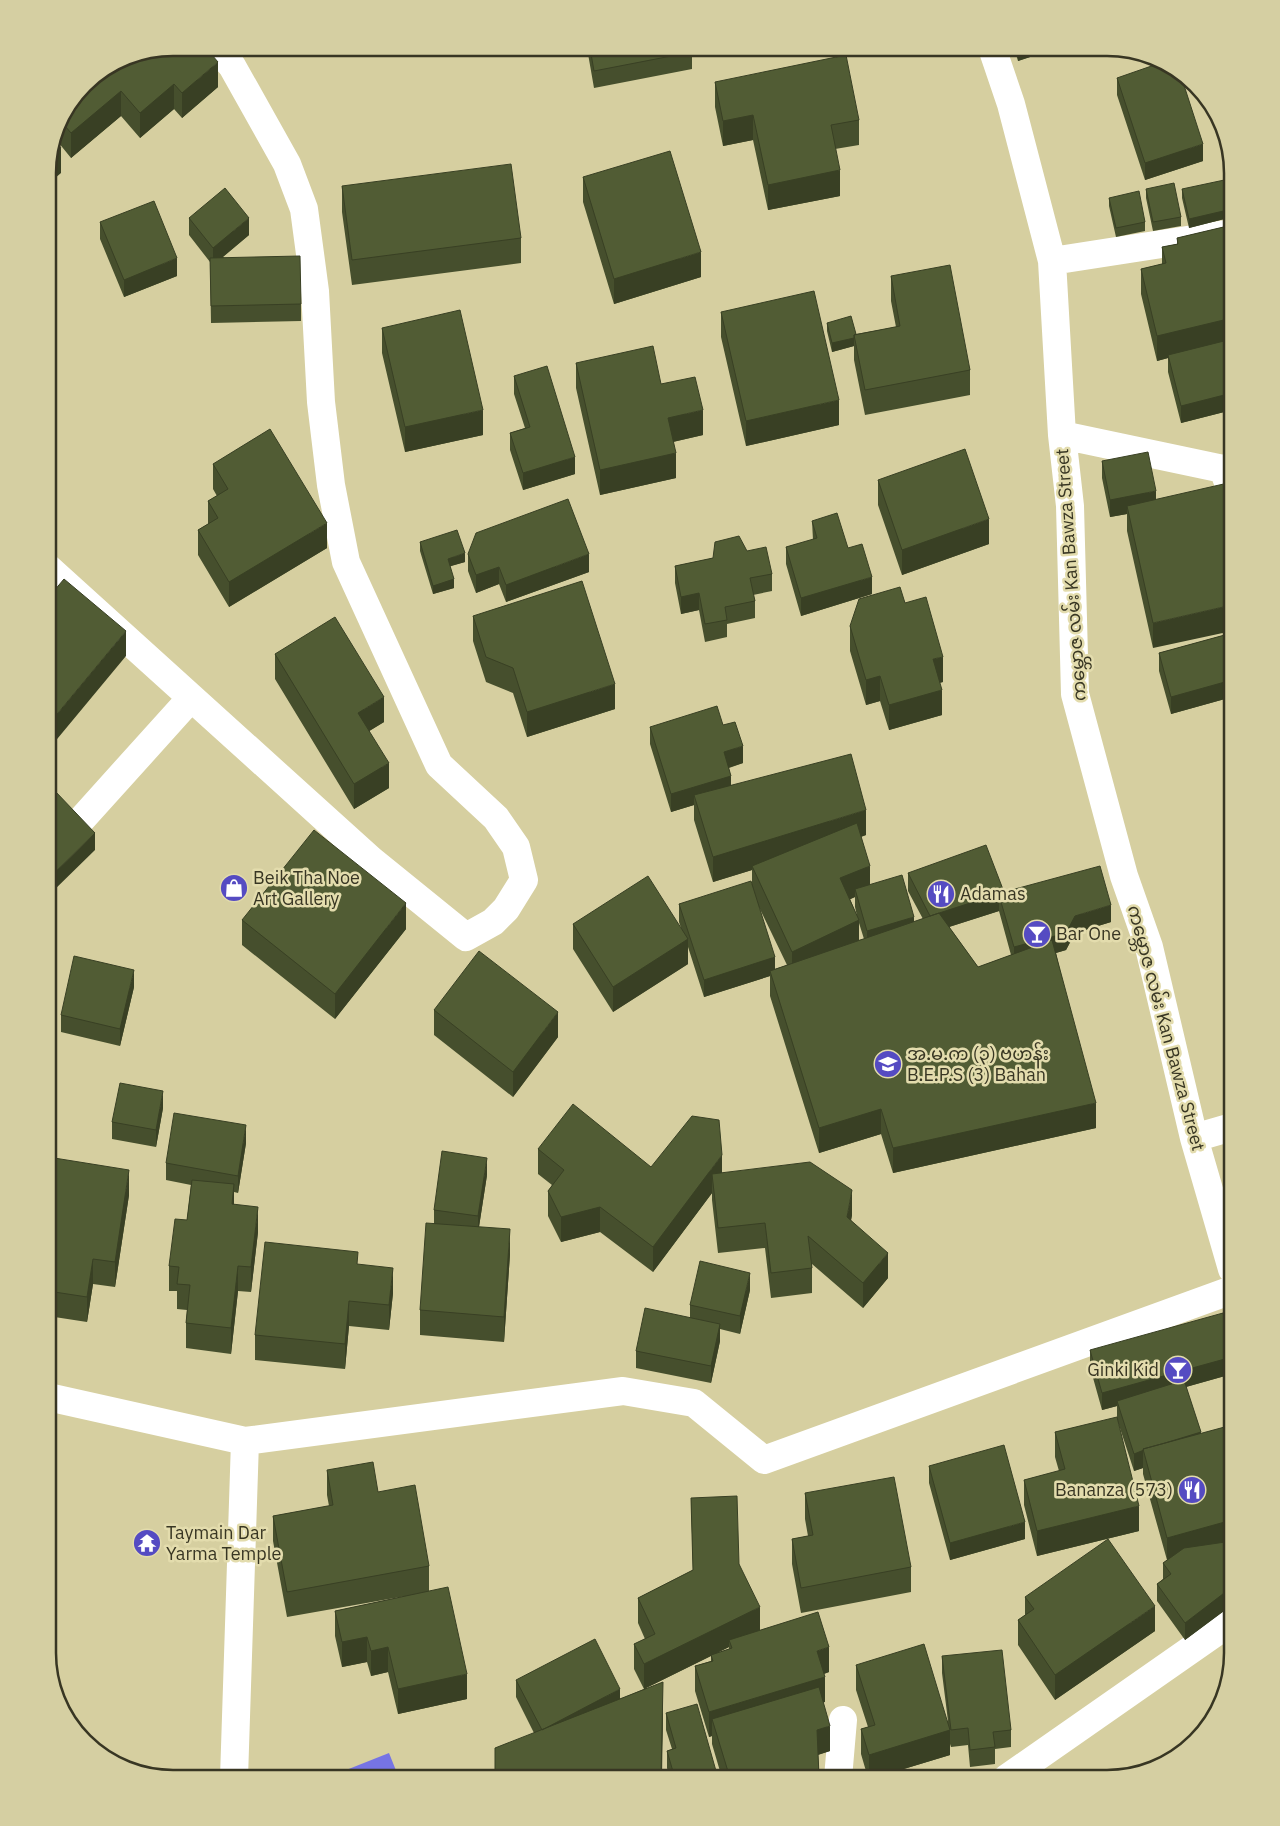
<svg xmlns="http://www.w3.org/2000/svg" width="1280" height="1826" font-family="'IBM Plex Sans','Noto Sans Myanmar',sans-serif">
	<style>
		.water { fill: #7674e4 }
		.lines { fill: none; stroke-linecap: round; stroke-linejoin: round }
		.minor { stroke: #fff; stroke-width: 28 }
		.wall { fill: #464f2d; fill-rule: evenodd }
		.shaded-wall { fill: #394024 }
		.building { fill: #515c34; stroke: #394024 }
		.labels { text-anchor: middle; stroke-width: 5; stroke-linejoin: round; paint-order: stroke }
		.street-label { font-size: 18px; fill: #383623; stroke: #e3dcad }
		.poi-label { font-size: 18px; fill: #383623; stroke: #e3dcad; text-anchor: start }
		.rim { fill: none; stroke: #383623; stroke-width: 2.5 }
	</style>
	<rect width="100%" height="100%" fill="#d6cfa0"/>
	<path class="water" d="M389,1753L399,1778H326Z"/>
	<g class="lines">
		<path class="minor" d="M992,48L1011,104L1052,261L1062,435L1070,506L1075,694L1124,876L1149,947L1194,1138L1232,1269
			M1052,261L1232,233
			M1062,435L1223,469L1232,468
			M1223,469L1232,493
			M48,568L371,860L466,937L493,922L506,909L524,880L516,847L496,818L439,765L346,562L331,485L321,402L315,291L304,209L287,164L232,66L216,48
			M82,819L191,698
			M1194,1138L1232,1127
			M48,1397L245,1441L623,1391L694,1403L764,1460L1232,1290
			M234,1778L245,1441
			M838,1778L843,1720
			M1007,1778L1232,1621"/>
	</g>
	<path class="wall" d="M587,48H691L692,52V69L594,88Z
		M1014,48H1057L1018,61Z
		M125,57L218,87L182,118L174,109L140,138L121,116L71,158L54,137L57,125L84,84Z
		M1117,78L1203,161L1145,180L1117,95Z
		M715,82L859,120V145L835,149L840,196L768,210L753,140L723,146L715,107Z
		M583,177L701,277L614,304L583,202Z
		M342,186L521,238V263L352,285L342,212Z
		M1146,189L1181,217V226L1153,231L1146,198Z
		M1182,189L1232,194V217L1189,228L1182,198Z
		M1109,198L1145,222V231L1116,237L1109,206Z
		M189,218L249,235L223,257L301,304V321L211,323L210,262L189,235Z
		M100,222L177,276L124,297L100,239Z
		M1232,225V410L1181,423L1168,372V358L1157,361L1141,294V269L1162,264V247L1177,244V238Z
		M891,276L970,370V395L865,415L854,360V346L832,352L827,331V323L856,334L896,327L891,301Z
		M721,312L839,425L746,446L721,337Z
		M382,328L483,435L405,452L382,353Z
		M576,363L661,384L703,435L673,442L676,478L600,495L576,388Z
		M514,376L575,474L523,490L510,450V433L525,428L514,394Z
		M1102,461L1156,499L1153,648L1127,531V514L1110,517L1102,478Z
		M213,464L327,548L229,607L198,555V530L208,524V501L217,496L213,489Z
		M878,480L989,544L902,575L878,505Z
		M812,521L872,594L801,616L786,564V547L813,540Z
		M420,542L465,562L450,566L454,588L433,594L420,551Z
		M747,551L772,574V591L753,595L755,601V618L727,624V637L705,642L699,610L681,614L675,583V566Z
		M468,554L589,572L506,602L499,584L476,593L468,571Z
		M905,603L943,682L939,683L942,715L889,730L880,701L866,705L850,651V626Z
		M473,616L615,709L527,737L513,693L486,682L473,641Z
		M1232,633V697L1171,714L1159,671V653Z
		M275,654L384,722L369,731L389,788L354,809L275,679Z
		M723,725L743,763L729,768L731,785L866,835L861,837L870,885L914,922L923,919L908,891V873L1004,892L1111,922L1075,933L1066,950L1056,953L1096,1128L893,1173L881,1134L819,1153L770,996V976L704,997L688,947V964L613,1012L573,949V924L682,931L679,922V904L752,885V870L713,882L694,820V805L671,812L650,744V727ZM855,897V907L857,916L850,899ZM758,905L787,965L775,969ZM999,911L1011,955L978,967L949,927ZM859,923L864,939L859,940Z
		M242,920L406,929L335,1019L242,945Z
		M134,987L120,1046L61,1032V1015Z
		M434,1010L558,1037L513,1097L434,1035Z
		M163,1108L156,1147L112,1139V1122Z
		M246,1143L238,1193L234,1192V1204L258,1232L251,1292L238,1291L231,1354L186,1348V1323L187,1310L177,1309V1291H169V1266L187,1220L191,1185L166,1180V1163Z
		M538,1149L651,1167L722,1173L852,1215L851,1220L888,1278L863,1308L812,1264V1293L771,1298L765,1248L718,1253L712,1200V1193L653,1272L600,1232L561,1242L548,1216V1191L552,1185L538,1174Z
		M48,1157L129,1195L115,1287L93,1284L87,1322L48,1316Z
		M487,1175L479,1227L510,1254L504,1342L420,1335V1310L434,1224V1210Z
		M358,1265L393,1293L389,1330L349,1326L345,1369L255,1360V1335Z
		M750,1290L740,1334L720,1329V1341L711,1383L636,1368V1351L690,1317V1305Z
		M1232,1348V1374L1186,1387L1201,1434L1232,1425V1605L1185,1640L1157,1601V1584L1163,1579V1563L1167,1560L1143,1474V1468L1134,1471L1117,1419L1139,1531L1037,1556L1024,1505V1480L1059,1471L1055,1457V1432L1117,1418V1406L1102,1410L1090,1367V1350Z
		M929,1466L1025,1539L950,1560L929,1483Z
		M327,1470L378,1492L429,1566V1591L467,1699L398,1714L388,1672L371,1676L367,1662L342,1667L335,1636V1611L406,1596L287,1617L273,1541V1516L329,1506L327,1495Z
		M805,1493L911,1567V1592L801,1613L792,1564V1539L808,1536L805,1519Z
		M691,1498L739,1564L760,1630L829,1672L824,1674L825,1702H823L830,1751L818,1755L819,1778H722L712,1744V1736L709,1737L695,1691V1666L711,1661V1656L646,1688L663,1714L662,1778H495L534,1733L516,1697V1680L620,1699L644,1689L634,1669V1644L645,1639L638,1623V1598L693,1570ZM729,1647V1649L717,1653Z
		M1025,1597L1155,1631L1055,1700L1018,1645V1620L1025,1615Z
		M942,1656L1011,1730V1747L995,1749V1764L970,1767L968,1745L951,1747L950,1744V1755L874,1778H868L861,1754V1729L868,1727L856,1690V1665L948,1721L942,1673Z
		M666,1713L718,1778L669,1777L667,1768V1751L672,1749L666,1730Z"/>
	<path class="shaded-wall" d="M1018,48H1057L1018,61Z
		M218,62V87L182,118V93Z
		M174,84V109L140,138V113Z
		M121,91V116L71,158V133Z
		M753,115V140L723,146V121Z
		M1203,144V161L1145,180V163Z
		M61,148V173L48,184V165L50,157Z
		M840,170V196L768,210V185Z
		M1232,209V217L1189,228V219Z
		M249,218V235L213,265V248Z
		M701,252V277L614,304V279Z
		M177,258V276L124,297V280Z
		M1232,318V343L1168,355V358L1157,361V336Z
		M854,338V346L832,352V343Z
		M1232,393V410L1181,423V406Z
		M839,400V425L746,446V421Z
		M483,410V435L405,452V427Z
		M703,410V435L668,443V418Z
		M676,453V478L600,495V470Z
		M575,457V474L523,490V473Z
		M1156,491V508L1127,506V514L1110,517V500Z
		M989,519V544L902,575V550Z
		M327,523V548L229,607V582Z
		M465,553V562L448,567V559Z
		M589,554V572L506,602V585Z
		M499,567V584L476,593V575Z
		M872,577V594L801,616V598Z
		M454,579V588L433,594V586Z
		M699,593V610L681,614V597Z
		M1232,605V631L1153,648V623Z
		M126,631V656L48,750V725Z
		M943,657V682L933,684V659Z
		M880,676V701L866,705V680Z
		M1232,680V697L1171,714V697Z
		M615,684V709L527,737V712Z
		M942,690V715L889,730V705Z
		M384,697V722L358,738V713Z
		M743,746V763L724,769V752Z
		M389,763V788L354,809V784Z
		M731,776V793L694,795V805L671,812V794Z
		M866,810V835L753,870L752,866V870L713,882V857Z
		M95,833V850L48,896V879Z
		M870,866V891L855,889V897L840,904V878Z
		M1001,893L999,895V911L930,933V916Z
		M406,903V929L335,1019V994Z
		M56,905V930L48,959V934Z
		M1111,905V922L1075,933L1066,950L1014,965V947L1075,916Z
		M914,917V934L867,948V931Z
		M859,920V945L792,977V952Z
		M688,939V964L613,1012V987Z
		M775,957V974L770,971V976L704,997V980Z
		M134,970V987L120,1046V1029Z
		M558,1012V1037L513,1097V1072Z
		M163,1091V1108L156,1147V1130Z
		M1096,1103V1128L893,1173V1148Z
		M881,1109V1134L819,1153V1128Z
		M246,1125V1143L238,1193V1176Z
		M722,1155V1180L712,1174V1193L653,1272V1247Z
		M487,1158V1175L478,1233V1216Z
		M129,1170V1195L115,1287V1262Z
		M234,1184V1209L232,1204Z
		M852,1190V1215L847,1242V1217Z
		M258,1207V1232L251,1292V1267Z
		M600,1207V1232L561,1242V1217Z
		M510,1229V1254L504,1342V1317Z
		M888,1253V1278L863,1308V1283Z
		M93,1259V1284L87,1322V1297Z
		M238,1266V1291L231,1354V1328Z
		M393,1268V1293L389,1330V1305Z
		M750,1273V1290L740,1334V1316Z
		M349,1301V1326L345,1369V1344Z
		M720,1324V1341L711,1383V1366Z
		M1232,1357V1374L1118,1406L1117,1401V1406L1102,1410V1393Z
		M1201,1432V1449L1144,1450Z
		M1143,1450V1468L1134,1471V1454Z
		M1139,1506V1531L1037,1556V1531Z
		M1232,1520V1545L1167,1563V1538Z
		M1025,1522V1539L950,1560V1543Z
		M1232,1587V1605L1185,1640V1623Z
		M1155,1606V1631L1055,1700V1675Z
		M760,1607V1632L729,1640V1647L644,1689V1664Z
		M367,1637V1662L342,1667V1642Z
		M388,1647V1672L371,1676V1651Z
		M829,1647V1672L817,1676V1651Z
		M467,1674V1699L398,1714V1689Z
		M825,1677V1702L717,1735L712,1719V1736L709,1737V1712Z
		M663,1682V1714L661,1778Z
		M620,1689V1707L542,1730Z
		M830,1726V1751L817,1755V1730Z
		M950,1730V1755L874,1778H869V1755Z"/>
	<path class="building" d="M173,48H206L218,62L182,93L174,84L140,113L121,91L71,133L60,120L84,84L125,57Z
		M590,48H691L692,52L594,71Z
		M846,55L859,120L831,125L840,170L768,185L753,115L723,121L715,82Z
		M1163,62L1170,64L1181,76L1203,144L1145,163L1117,78Z
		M54,139L61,148L50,157Z
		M670,151L701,252L614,279L583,177Z
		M511,164L521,238L352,260L342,186Z
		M1229,179L1232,194V209L1189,219L1182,189Z
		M1174,183L1181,217L1153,222L1146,189Z
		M225,188L249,218L213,248L189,218Z
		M1139,191L1145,222L1116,228L1109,198Z
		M154,201L177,258L124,280L100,222Z
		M1232,225V318L1157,336L1141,269L1166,263L1162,247L1178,244L1177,238Z
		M300,256L301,304L211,306L210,258Z
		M950,265L970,370L865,390L854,335L900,326L891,276Z
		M814,291L839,400L746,421L721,312Z
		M460,310L483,410L405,427L382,328Z
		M851,316L856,334L854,335V338L832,343L827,323Z
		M1232,339V393L1181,406L1168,355Z
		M653,346L661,384L695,377L703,410L668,418L676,453L600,470L576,363Z
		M547,366L575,457L523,473L510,433L530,427L514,376Z
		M270,429L327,523L229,582L198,530L218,518L208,501L228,489L213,464Z
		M965,449L989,519L902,550L878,480Z
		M1148,452L1156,491L1110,500L1102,461Z
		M1228,483L1232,502V605L1153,623L1127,506Z
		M568,499L589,554L506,585L499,567L476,575L468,554L476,533Z
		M837,513L848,548L862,544L872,577L801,598L786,547L817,538L812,521Z
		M457,530L465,553L448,559L454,579L433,586L420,542Z
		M739,536L747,551L766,547L772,574L750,578L755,601L725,607L727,620L705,624L699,593L681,597L675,566L713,558L715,542Z
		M64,579L126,631L48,725V598Z
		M582,581L615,684L527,712L513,668L486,657L473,616Z
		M900,587L905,603L926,597L943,657L933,659L942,690L889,705L880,676L866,680L850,626L859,599Z
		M335,617L384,697L358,713L389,763L354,784L275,654Z
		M1232,633V680L1171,697L1159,653Z
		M717,706L723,725L735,722L743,746L724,752L731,776L671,794L650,727Z
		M851,754L866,810L713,857L694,795Z
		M55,791L95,833L48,879V798Z
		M857,823L870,866L840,878L859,920L792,952L752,866Z
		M314,830L406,903L335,994L242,920Z
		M986,845L1004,892L1100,866L1111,905L1075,916L1066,933L1014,947L999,895L1001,893L930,916L908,873Z
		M902,875L914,917L867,931L855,889Z
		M648,876L688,939L613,987L573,924Z
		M751,881L775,957L704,980L679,904Z
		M48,903L56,905L48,934Z
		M939,913L978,967L1052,940L1096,1103L893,1148L881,1109L819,1128L770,971Z
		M479,951L558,1012L513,1072L434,1010Z
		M74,956L134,970L120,1029L61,1015Z
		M120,1083L163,1091L156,1130L112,1122Z
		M573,1104L651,1167L692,1116L719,1120L722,1155L653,1247L600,1207L561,1217L548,1191L564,1170L538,1149Z
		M174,1113L246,1125L238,1176L166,1163Z
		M442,1151L487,1158L478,1216L434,1210Z
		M48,1157L129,1170L115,1262L93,1259L87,1297L48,1291L52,1261L48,1260Z
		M810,1162L852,1190L847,1217L888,1253L863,1283L808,1236L812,1268L771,1273L765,1223L718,1228L712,1174Z
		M192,1180L234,1184L232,1204L258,1207L251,1267L238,1266L231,1328L186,1323L190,1285L177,1284L179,1267L169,1266L175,1219L187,1220Z
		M426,1223L510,1229L504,1317L420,1310Z
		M265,1242L358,1252L357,1264L393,1268L389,1305L349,1301L345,1344L255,1335Z
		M700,1261L750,1273L740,1316L690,1305Z
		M645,1308L720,1324L711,1366L636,1351Z
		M1223,1313L1232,1348V1357L1102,1393L1090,1350Z
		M1184,1380L1201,1432L1165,1443L1143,1449L1144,1450L1134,1454L1117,1401Z
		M1117,1417L1139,1506L1037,1531L1024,1480L1065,1469L1055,1432Z
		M1232,1425V1520L1167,1538L1143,1449Z
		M1004,1445L1025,1522L950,1543L929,1466Z
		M373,1462L378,1492L415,1485L429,1566L287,1592L273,1516L333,1505L327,1470Z
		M894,1477L911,1567L801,1588L792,1539L813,1535L805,1493Z
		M737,1496L739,1564L760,1607L644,1664L634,1644L655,1634L638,1598L693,1570L691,1498Z
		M1108,1539L1155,1606L1055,1675L1018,1620L1034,1609L1025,1597Z
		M1232,1541V1587L1185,1623L1157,1584L1171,1574L1163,1563L1184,1548Z
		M448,1587L467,1674L398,1689L388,1647L371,1651L367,1637L342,1642L335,1611Z
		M818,1612L829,1647L817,1651L825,1677L709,1712L695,1666L713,1661L711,1655L732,1648L729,1640Z
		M595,1639L620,1689L542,1730L516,1680Z
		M924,1644L950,1730L869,1755L861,1729L875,1725L856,1665Z
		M1002,1650L1011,1730L993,1732L995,1747L970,1750L968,1728L951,1730L942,1656Z
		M663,1682L661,1778H495V1748Z
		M819,1687L830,1726L817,1730L819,1776L811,1778H730L712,1719Z
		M697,1704L718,1778H665L674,1775L667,1751L676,1748L666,1713Z"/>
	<defs>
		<symbol id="shop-disc" viewBox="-11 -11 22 22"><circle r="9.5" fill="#554bc2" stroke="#e3dcad"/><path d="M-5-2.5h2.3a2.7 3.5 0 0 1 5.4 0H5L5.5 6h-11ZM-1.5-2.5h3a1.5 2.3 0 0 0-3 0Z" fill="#fff"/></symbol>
		<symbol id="restaurant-disc" viewBox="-11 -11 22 22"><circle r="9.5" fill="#554bc2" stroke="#e3dcad"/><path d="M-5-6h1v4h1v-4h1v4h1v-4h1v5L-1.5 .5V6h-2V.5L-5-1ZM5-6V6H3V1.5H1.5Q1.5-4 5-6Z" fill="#fff"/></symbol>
		<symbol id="bar-disc" viewBox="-11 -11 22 22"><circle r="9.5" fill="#554bc2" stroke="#e3dcad"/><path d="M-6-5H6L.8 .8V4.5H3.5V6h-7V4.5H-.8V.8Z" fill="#fff"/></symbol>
		<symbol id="school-disc" viewBox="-11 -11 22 22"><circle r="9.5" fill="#554bc2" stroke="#e3dcad"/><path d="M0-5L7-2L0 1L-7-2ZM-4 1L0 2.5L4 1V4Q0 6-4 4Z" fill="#fff"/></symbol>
		<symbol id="temple-disc" viewBox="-11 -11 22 22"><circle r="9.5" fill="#554bc2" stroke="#e3dcad"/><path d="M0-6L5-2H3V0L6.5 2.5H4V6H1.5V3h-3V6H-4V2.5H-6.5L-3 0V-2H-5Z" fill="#fff"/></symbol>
	</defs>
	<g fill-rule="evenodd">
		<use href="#shop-disc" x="218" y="872" width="32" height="32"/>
		<use href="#restaurant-disc" x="925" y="878" width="32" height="32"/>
		<use href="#bar-disc" x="1021" y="918" width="32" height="32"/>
		<use href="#school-disc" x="872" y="1048" width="32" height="32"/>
		<use href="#bar-disc" x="1162" y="1354" width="32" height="32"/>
		<use href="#restaurant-disc" x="1176" y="1474" width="32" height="32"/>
		<use href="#temple-disc" x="131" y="1527" width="32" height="32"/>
	</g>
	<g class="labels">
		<g class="street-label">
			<text transform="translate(1071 575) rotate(-94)" y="6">ကမ္ဘောဇ လမ်း Kan Bawza Street</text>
			<text transform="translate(1166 1028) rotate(75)" y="6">ကမ္ဘောဇ လမ်း Kan Bawza Street</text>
		</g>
		<g class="poi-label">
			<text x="253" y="884">Beik Tha Noe<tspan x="253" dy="21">Art Gallery</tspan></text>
			<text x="960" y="900">Adamas</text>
			<text x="1056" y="940">Bar One</text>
			<text x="907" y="1060">အ.မ.က (၃) ဗဟန်း<tspan x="907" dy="21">B.E.P.S (3) Bahan</tspan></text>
			<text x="1159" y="1376" text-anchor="end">Ginki Kid</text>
			<text x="1173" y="1496" text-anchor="end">Bananza (573)</text>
			<text x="166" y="1539">Taymain Dar<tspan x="166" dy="21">Yarma Temple</tspan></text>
		</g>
	</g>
	<path d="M0 0H1280V1826H0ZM173 56H1107A117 117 0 0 1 1224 173V1653A117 117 0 0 1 1107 1770H173A117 117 0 0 1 56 1653V173A117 117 0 0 1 173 56Z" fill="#d5cfa2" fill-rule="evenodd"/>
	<path class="rim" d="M173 56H1107A117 117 0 0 1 1224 173V1653A117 117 0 0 1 1107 1770H173A117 117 0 0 1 56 1653V173A117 117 0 0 1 173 56Z"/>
</svg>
